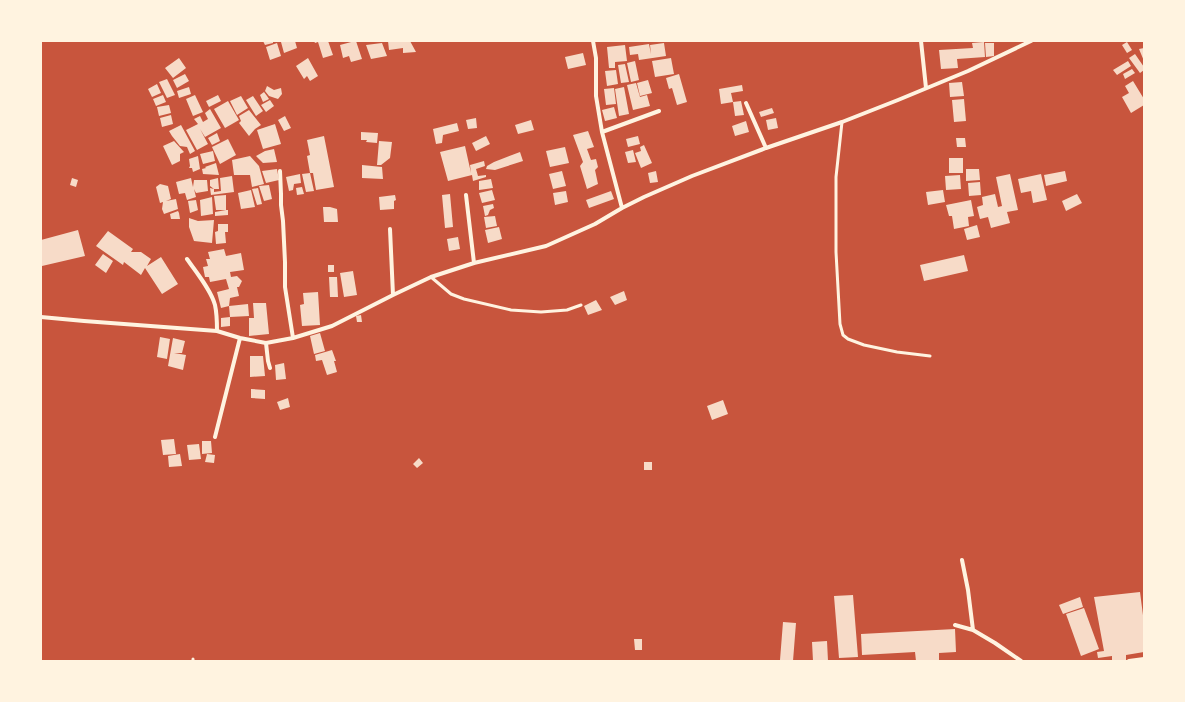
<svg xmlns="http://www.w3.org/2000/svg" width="1185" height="702" font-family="Manrope,sans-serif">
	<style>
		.building { fill: #f7dbc8 }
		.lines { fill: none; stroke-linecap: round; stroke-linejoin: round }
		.service { stroke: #fff3e0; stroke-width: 3 }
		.minor { stroke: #fff3e0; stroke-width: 4 }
	</style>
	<rect width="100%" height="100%" fill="#c8553d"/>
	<path class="building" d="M263,41H273V43L265,45Z
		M285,41H295L297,48L284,53L281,42Z
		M314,41H328L333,55L323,58L318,42L315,43Z
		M355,41H356L362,59L351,62L349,56L343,58L340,45Z
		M388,41H410L416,52L403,53V48L389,50Z
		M984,42L985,57L957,59L958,68L941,69L939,50L973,48L972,43Z
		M1127,42L1132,50L1127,53L1122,45Z
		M277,43L281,56L270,60L266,47Z
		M382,43L387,56L371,59L366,45Z
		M664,43L666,56L639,60L638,54L630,55L629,47L649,44L651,54L650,45Z
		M985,43H994V56L986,57Z
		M625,45L627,61L615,62V68H609L607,47Z
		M1144,48V61L1139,49Z
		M583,53L586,65L568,69L565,57Z
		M1135,54L1144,67V70L1140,73L1129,58Z
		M179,58L186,68L173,78L165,68Z
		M308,58L318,76L310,81L307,76L304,79L296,66Z
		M671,58L674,74L655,77L652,61Z
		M635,61L639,80L631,82L627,63Z
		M1128,61L1131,66L1117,75L1113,70Z
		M625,64L629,82L621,83L618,65Z
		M1132,69L1135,73L1125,79L1123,74Z
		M616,70L618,84L607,86L605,71Z
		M185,74L189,81L177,88L173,80Z
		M679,74L687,102L677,105L672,88L669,89L666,78Z
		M167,79L175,95L167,98L159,82Z
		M648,80L652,93L640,96L637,83Z
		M1133,81L1144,99V105L1131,113L1122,97L1129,93L1125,86Z
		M962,82L964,96L950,97L949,83Z
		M636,83L640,97L647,95L650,106L633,110L627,85Z
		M157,84L161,93L152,97L148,89Z
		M742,85L743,91L731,93L733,102L721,104L719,89Z
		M267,86L274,90L281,88L282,94L278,99L269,96L265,91Z
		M189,87L191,94L179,98L177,91Z
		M624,87L629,114L619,116L615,89Z
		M614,88L616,104L606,105L604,89Z
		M264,92L267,96L269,99L263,102L260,95Z
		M163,95L166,102L156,106L153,99Z
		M195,95L203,112L193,116L186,99Z
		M218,95L221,101L209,107L206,101Z
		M241,96L248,108L237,115L230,101Z
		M253,96L263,111L256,116L246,100Z
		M964,99L966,121L954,122L952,100Z
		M270,100L274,106L266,112L261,105Z
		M228,101L239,120L225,128L214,109Z
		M741,101L744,115L735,116L733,102Z
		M169,105L171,113L159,116L157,107Z
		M614,107L617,118L605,121L602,110Z
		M772,108L774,113L761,117L759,112Z
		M210,109L221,128L205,137L200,129L208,144L197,150L186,130L198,124L194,119L200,116L203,122L208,119L205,113Z
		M249,110L261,125L255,129L249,136L239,123L241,121L239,116Z
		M171,115L173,124L162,127L160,118Z
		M285,116L291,128L284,131L278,120Z
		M476,118L477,128L468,129L466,120Z
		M776,118L778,128L768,130L766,120Z
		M531,120L534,130L518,134L515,125Z
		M746,121L749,132L735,136L732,126Z
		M457,123L459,131L443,135L442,143L436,144L433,129Z
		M275,124L281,144L263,149L257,130Z
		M181,125L195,151L190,154L187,147L180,146L172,136L169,131Z
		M588,131L594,147L587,149L591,160L596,159L598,167L595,170L598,184L587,189L580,166L583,162L573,135Z
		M361,132L378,133L377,143L366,142L367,140H361Z
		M217,133L220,141L212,145L208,138Z
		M324,136L334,187L316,190L313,173H310L307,156L310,155L307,140Z
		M486,136L490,144L476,151L472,143Z
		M638,136L640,144L628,147L626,139Z
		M956,138H965L966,147H957Z
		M228,139L236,155L220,164L212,147Z
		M174,141L184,152L180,154V161L172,165L163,146Z
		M379,141L392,142L390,158L381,165H377Z
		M644,145L652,163L641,168L635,153L641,151L640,147Z
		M465,146L471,173L470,165L484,161L485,166L476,169L478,176L486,175V177L473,181L472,175L448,181L440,152Z
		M565,147L569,163L550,167L546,151Z
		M274,149L277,162L263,163L256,156L265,151Z
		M633,150L636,162L628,163L625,152Z
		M213,151L215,161L203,164L200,154Z
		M520,152L523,161L495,170L486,169L487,166L494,162Z
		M198,156L200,169L193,172L192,168H189L190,166L189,159Z
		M250,156L259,166L264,184L252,187L250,175H234L232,160Z
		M949,158H963V173H949Z
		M216,163L219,175L203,174L202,169L206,168L205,167Z
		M362,165L382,167L383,179L362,178Z
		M277,169L279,180L266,183L262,171Z
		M966,169H979L980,180L966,181Z
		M562,171L566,186L553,189L549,174Z
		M656,171L658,182L650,183L648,173Z
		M1065,171L1067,181L1046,186L1044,175Z
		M310,173L314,191L306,192L302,174Z
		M300,174L301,183L294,184L293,190L289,191L286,177Z
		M1010,174L1018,210L1007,212L1010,223L991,228L988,217L980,219L977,207L983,205L982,197L995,194L998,207L1002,206L996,177Z
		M1041,174L1047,200L1033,203L1031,191L1021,193L1018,179Z
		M960,175L961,189L946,190L945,176Z
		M232,176L234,192L211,195L210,188L214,189L210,186V180L218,178L219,189H214V192L221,191L220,178Z
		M72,178L78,180L76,187L70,185Z
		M191,178L193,187L194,180H207L208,191L196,193L194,189L196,197L187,200L185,193L179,194L176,182Z
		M491,179L493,188L479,190V181Z
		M980,182L981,195L969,196L968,183Z
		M160,184L168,186L171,199L166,201L176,199L178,209L164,214L162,209L163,202L160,203L156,187Z
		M269,185L272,199L264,201L259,186Z
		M302,187L304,194L297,195L296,188Z
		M258,188L262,204L257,205L252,189Z
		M251,190L255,207L241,209L238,193Z
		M492,190L495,200L482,203L479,193Z
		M943,190L945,202L928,205L926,192Z
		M566,191L568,202L555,205L553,193Z
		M611,191L614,199L589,208L586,200Z
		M450,194L453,227L445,228L442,195Z
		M1077,194L1082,203L1066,211L1062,201Z
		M226,195V210H216L214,196Z
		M395,195L396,200L394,201V209L380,210L379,197Z
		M212,197L213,214L201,216L200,200Z
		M196,200L198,210L190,213L188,201Z
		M971,200L974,216L968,217L969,226L954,229L952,216H949L946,205Z
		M493,204L494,208L490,210L488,215L485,216L483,206Z
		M323,207H330L337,209L338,222H324Z
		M226,210H228V215L215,216V212Z
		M178,211L179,213L180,219H171L170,214Z
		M495,216L497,226L486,228L484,217Z
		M189,218L198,221L214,220L212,243L194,241L189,227Z
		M218,224H228V232H225L226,243L216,244L215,232L218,231Z
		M977,225L980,237L967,240L964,229Z
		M499,227L502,239L488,243L485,230Z
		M78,230L85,256L42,266L41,261V240Z
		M108,231L133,249L131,252H141L151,259L147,266L161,257L178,284L162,294L145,268L141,275L124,262L123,265L96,246Z
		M458,237L460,249L449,251L447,239Z
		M224,249L226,256L241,253L244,270L230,272L231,277L237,276L242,281L239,287H237L239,296L230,298L229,306L221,308L217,292L229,289L226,279L210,282L209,277H205L203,267L208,266L206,259H210L208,252Z
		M103,254L113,261L106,273L95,265Z
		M964,255L968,271L924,281L920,265Z
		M328,265H334V272H328Z
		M353,271L357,295L344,297L340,273Z
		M329,277H337L338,297H330Z
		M624,291L627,300L615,305L610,297Z
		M318,292L320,325L302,326L300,305L304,304L303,293Z
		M596,300L602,310L588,315L584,306Z
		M253,303H266L269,334L249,336V318H254Z
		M248,304L249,316L230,317V326L221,327V318L230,317L229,306Z
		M361,315L362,322H357L356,316Z
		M320,333L325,351L314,354L310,336Z
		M160,337L170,339L167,359L157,357Z
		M173,338L185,341L182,353H174L186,355L183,370L168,366Z
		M332,350L336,361H334L337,372L327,375L322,360L316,361L315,355Z
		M250,356H263L265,376L250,377Z
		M284,363L286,379L276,380L275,365Z
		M251,389L265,390V399L251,398Z
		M288,398L290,407L280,410L277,402Z
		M723,400L728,414L712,420L707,406Z
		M174,439L176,454L163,455L161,440Z
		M202,441H211L212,453L202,454Z
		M199,444L201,459L189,460L187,445Z
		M180,454L182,466L169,467L168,456Z
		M207,454L215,455L214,463L205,462Z
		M419,458L423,463L417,468L413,464Z
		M644,462H652V470H644Z
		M1140,592L1144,623V652L1126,655V660L1112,661V656L1098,658L1097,652L1104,651L1094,597Z
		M853,595L858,657L839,658L834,596Z
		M1080,597L1083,607L1063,614L1059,605Z
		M1084,608L1099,649L1081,656L1066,614Z
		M783,622L796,623L793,661L780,660Z
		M955,629L956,652L939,653V661H916L915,652L862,655L861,634Z
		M634,639H642V650H635Z
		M827,641L828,661H813L812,642Z"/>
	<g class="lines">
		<path class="service" d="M842,122L836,177V252L840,324L843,335L848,339L864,345L897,352L930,356
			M431,277L451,294L464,299L511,310L541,312L567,310L581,305
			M193,661V659"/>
		<path class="minor" d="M593,41L596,58V96L602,132L622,208
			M921,41L926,88
			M746,103L766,148
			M602,132L659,111
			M280,171L281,194V205L283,221L285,262V287L293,338
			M466,195L474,263
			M390,229L393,295
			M187,259C196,272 211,290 215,305C217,314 217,322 217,331
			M41,317L84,321L217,331L240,338L266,343L293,338L332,326L393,295L431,277L474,263L546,246L595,224L622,208L644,197L692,176L766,148L842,122L898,100L968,71L1031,41
			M266,343L268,361L270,368
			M215,437L240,338
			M962,560L968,590L973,630L995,643L1021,661
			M955,625L973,630
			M1129,661L1144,659"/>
	</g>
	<rect width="1185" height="702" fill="none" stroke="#fff3e0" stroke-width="84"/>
</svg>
